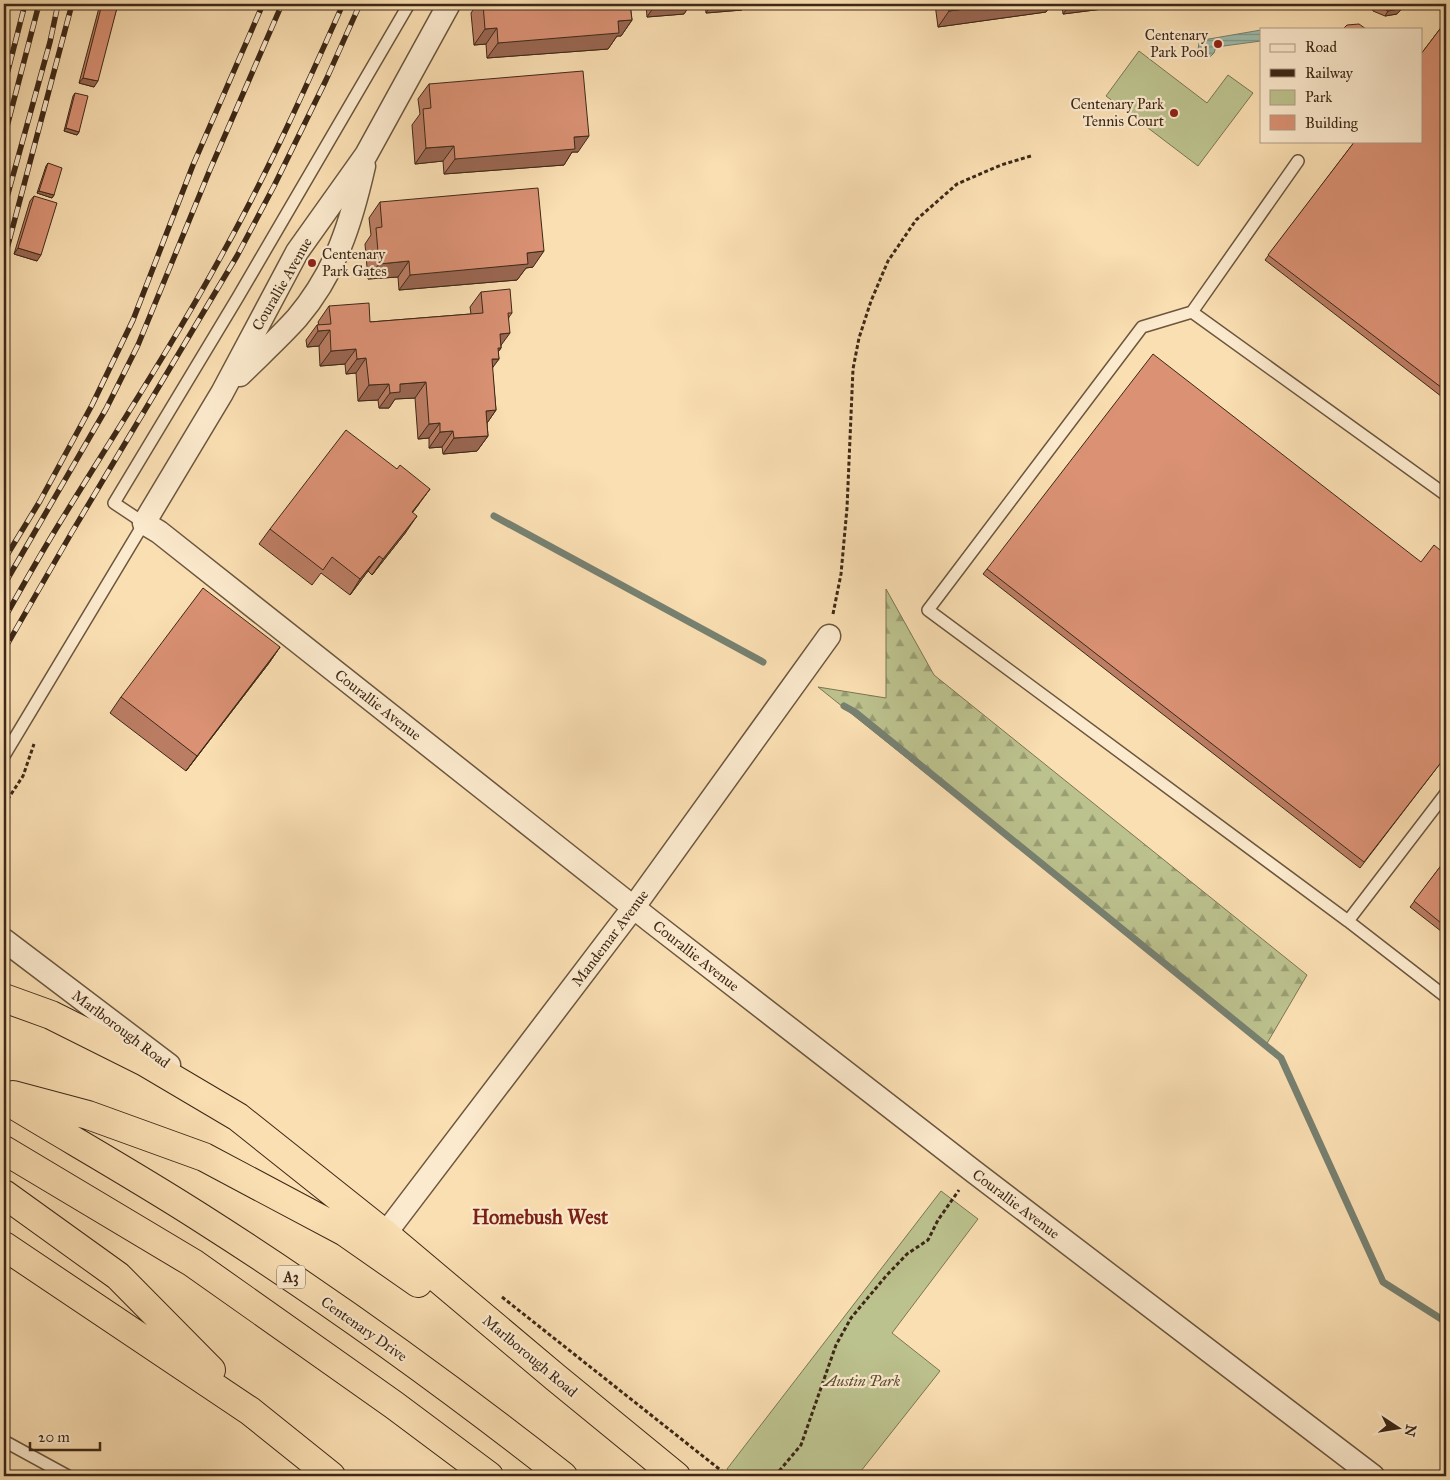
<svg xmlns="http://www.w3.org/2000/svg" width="1450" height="1480" font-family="'IM FELL Great Primer',serif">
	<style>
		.forest { fill: url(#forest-firs); stroke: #7c7552 }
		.green { fill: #bcc28e; stroke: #7c7552 }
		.water { fill: url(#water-rules); stroke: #778171 }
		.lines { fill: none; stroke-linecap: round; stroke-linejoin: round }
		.stream { stroke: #778171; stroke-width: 7 }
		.service-casing { stroke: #6c563d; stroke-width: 14 }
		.minor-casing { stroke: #6c563d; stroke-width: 25 }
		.trunk-casing { stroke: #3d2816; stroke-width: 30 }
		.path { stroke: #3d2816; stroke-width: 3; stroke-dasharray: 4 2.5; stroke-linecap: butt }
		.service { stroke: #fceace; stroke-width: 11 }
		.minor { stroke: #fceace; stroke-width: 22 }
		.trunk { stroke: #fadfb3; stroke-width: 28 }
		.rail-casing { stroke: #3d2816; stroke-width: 5.5 }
		.rail { stroke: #fceace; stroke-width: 4; stroke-dasharray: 11; stroke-linecap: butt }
		.wall { fill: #bb7d64; stroke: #3d2816 }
		.shaded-wall { fill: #996651; stroke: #3d2816 }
		.building { fill: #da9174; stroke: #3d2816 }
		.poi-dot { fill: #8f2418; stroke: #fceace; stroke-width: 2 }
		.labels { text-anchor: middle; stroke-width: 4.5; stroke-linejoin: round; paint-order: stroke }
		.shield { fill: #fceace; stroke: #76624d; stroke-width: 1 }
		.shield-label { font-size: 14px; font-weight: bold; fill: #3d2816 }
		.poi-label { font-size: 15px; fill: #3d2816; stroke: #fceace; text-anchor: end }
		.street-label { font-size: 15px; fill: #3d2816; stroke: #fceace }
		.park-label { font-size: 15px; font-style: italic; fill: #5d4e34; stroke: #fceace }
		.district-label { font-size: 20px; font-weight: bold; fill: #7a1f14; stroke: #fceace }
	</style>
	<defs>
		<pattern id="forest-firs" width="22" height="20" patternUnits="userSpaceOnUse" patternTransform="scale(1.25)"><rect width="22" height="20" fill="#bcc28e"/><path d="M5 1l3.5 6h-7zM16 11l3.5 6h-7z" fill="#9a9e73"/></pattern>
		<pattern id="water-rules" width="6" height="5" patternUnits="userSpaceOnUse" patternTransform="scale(1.25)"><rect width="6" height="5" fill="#9ebdad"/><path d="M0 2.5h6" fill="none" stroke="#829a8c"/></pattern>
	</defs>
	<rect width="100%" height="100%" fill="#fadfb3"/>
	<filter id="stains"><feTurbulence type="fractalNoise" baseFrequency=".004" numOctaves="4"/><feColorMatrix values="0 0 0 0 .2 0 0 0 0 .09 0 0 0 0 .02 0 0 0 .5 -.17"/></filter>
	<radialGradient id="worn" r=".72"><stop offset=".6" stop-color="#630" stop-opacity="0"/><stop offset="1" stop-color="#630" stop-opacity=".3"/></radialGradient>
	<path class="forest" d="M886,589L934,675L1307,975L1266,1045L818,687L886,698Z"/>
	<path class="green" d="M1139,51L1207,103L1228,75L1253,93L1198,166L1106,96Z
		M941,1191L978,1219L892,1333L940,1371L857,1476H736L727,1469Z"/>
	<path class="water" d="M1261,30V41L1216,47L1214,53L1210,57H1204L1198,50L1199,43L1203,40Z"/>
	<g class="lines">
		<path class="stream" d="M494,516L763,662
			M844,706L855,712L1281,1058L1383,1282L1446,1322"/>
		<defs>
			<path id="service" d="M1298,161L1192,312L1446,495
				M1192,312L1142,327L928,610L1348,921L1446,793
				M4,756L144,523L114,503L238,297L409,4
				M1348,921L1446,997
				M4,1441L68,1476"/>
			<path id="minor" d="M449,4L366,155L297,252L222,393L144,523L159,532L652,922L973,1171L1373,1476
				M240,375C259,356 279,338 297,318C336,272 351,223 364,166
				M4,940L169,1065
				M385,1234L633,908L829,636"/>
			<path id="trunk" d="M4,998L51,1015L145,1062L238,1117L385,1234L555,1377L676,1476
				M13,1095L88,1115L204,1157L345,1232L418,1283
				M4,1099C68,1138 134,1175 198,1216C324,1296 446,1384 563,1476
				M4,1150L193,1263L394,1405L489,1476
				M4,1194L118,1276L211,1370
				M4,1246L250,1411L331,1476"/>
		</defs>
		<use href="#service" class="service-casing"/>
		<use href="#minor" class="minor-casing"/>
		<use href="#trunk" class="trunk-casing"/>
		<path class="path" d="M833,614L841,574L847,508L853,369L859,338L871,301L888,261L916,220L957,184L1001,165L1031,156
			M4,805L23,776L34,744
			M502,1297L728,1476
			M775,1476L801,1445L836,1345L851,1318L886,1276L907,1254L928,1240L938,1220L959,1190"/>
		<use href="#service" class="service"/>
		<use href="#minor" class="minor"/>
		<use href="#trunk" class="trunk"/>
		<defs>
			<path id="rail" d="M4,86L25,4
				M4,138L39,4
				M4,208L50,42L58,4
				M4,260L72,4
				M4,560L40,501L92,405L133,320L193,165L263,4
				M4,585L106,409L138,345L209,172L282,4
				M4,619C22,587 40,555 59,524C115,433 174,343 225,249C269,170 306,87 343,4
				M4,650L72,532L237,256L274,186L326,80L360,4"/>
		</defs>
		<use href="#rail" class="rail-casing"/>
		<use href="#rail" class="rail"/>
	</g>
	<path class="wall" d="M100,4H118L94,87L79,83Z
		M477,4H630L632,20L621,36H617L608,49L487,58L486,44L474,45L471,13Z
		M646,4H690L684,14L647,17Z
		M705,4H746L742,10L706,13Z
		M935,4H1052L1046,12L938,27Z
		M1062,4H1142L1063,14Z
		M1369,4H1406L1397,14L1385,16L1373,11Z
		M1446,21V400L1265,260Z
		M429,84L578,152H572L564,165L444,174L443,161L415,164L412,125L420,114L418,99Z
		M75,93L79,132L77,135L64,131L73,96Z
		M48,163L54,195L52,198L37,193L46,166Z
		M34,196L37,261L14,254L30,201Z
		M380,202L533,267L526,268L517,280L399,290L398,277L368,279L365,244L371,235L369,218Z
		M481,292L512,313L509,317L501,345V348L498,352L499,359L492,367L496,410L487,423L488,436L477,451L443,454L442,447L429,448V438L418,439L415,398L395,399L389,408H379L378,400L358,401L356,373L346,374L345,364L320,366L319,346L307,347L306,340L317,325H319L318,322L329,306L370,322L471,314L470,307Z
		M419,504L412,513L406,532L372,575L368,571L350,595L321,573L312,585L259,544L270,529Z
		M987,569L1446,756L1360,868L983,574Z
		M280,647L269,663L186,771L110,713L121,697Z
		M1446,859V935L1410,907Z"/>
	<path class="shaded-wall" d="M721,4H746L742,10L706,13L711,5Z
		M761,4H795L794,5L758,8Z
		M1002,4H1052L1046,12L938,27L949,11Z
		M1087,4H1142L1063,14L1069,6Z
		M1405,4H1406L1397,14L1385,16L1388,11Z
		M690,5L684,14L647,17L653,8Z
		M632,20L621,36H617L608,49L487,58L498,43L618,21Z
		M497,28L486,44L474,45L485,29Z
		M83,78L98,81L94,87L79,83Z
		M66,128L79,132L77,135L64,131Z
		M589,136L578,152H572L564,165L444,174L455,159L574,137Z
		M454,146L443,161L415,164L426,148Z
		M39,191L54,195L52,198L37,193Z
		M18,248L41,255L37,261L14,254Z
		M544,251L533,267L526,268L517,280L399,290L410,275L527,253Z
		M409,261L398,277L368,279L379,264Z
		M330,330L319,346L307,347L318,331Z
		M510,333L499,348H501L493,359H499L488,374L481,375L500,334Z
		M356,349L345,364L320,366L331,351Z
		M366,358L356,373L346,374L357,359Z
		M426,382L415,398L395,399L389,408H379L390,393L400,384Z
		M389,384L378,400L358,401L369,385Z
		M496,410L485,426L486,411Z
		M440,423L429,438L418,439L429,424Z
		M453,431L442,447L429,448L440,432Z
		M488,436L477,451L443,454L454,438Z
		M430,489L419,504L401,528L412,512Z
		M417,516L406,532L372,575L383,559Z
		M379,556L368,571L350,595L360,579Z
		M280,647L269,663L186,771L197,756Z"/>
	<path class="building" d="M102,4H118L98,81L83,78Z
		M483,4H630L632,20L618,21L619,33L498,43L497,28L485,29Z
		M653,4H690V5L653,8Z
		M948,4H1002L949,11Z
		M1069,4H1087L1069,6Z
		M1376,4H1405L1400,9L1388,11L1377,5Z
		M1446,21V391L1268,255L1355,141H1421V54Z
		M1359,24L1366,29H1343L1347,25Z
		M583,71L589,136L574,137L575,149L455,159L454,146L426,148L423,109L431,108L429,84Z
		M75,93L88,96L79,132L66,128Z
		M48,163L62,168L54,195L39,191Z
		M538,188L544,251L527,253L528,264L410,275L409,261L379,264L376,228L382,227L380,202Z
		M34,196L57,203L41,255L18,248Z
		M510,289L512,313H508L510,333L500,334L501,348H498L499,359H492L496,410L486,411L488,436L454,438L453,431L440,432V423L429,424L426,382L400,384V392L390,393L389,384L369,385L366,358L357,359L356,349L331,351L330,330L318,331L317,325L331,324L329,306L369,303L370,322L483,313L481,292Z
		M1153,354L1421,562L1434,545L1446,555V756L1364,862L987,569Z
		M346,430L397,469L400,465L430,489L412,512L417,516L383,559L379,556L360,579L332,557L323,570L270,529Z
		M203,588L280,647L197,756L121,697Z
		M1446,859V927L1414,901Z"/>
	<g class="poi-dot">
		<circle cx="1218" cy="44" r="5"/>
		<circle cx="1174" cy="113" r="5"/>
		<circle cx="312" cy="263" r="5"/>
	</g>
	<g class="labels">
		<rect class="shield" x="277" y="1265.5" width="28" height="23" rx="4"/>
		<g class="shield-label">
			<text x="291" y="1282">A3</text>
		</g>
		<g class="poi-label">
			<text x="1208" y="40">Centenary<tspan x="1208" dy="17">Park Pool</tspan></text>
			<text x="1164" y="109">Centenary Park<tspan x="1164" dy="17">Tennis Court</tspan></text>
			<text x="322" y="259" text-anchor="start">Centenary<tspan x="322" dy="17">Park Gates</tspan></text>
		</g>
		<g class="street-label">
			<text transform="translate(282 284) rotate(-60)" y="5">Courallie Avenue</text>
			<text transform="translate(378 705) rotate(38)" y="5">Courallie Avenue</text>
			<text transform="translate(610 938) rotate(-53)" y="5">Mandemar Avenue</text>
			<text transform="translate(696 956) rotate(38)" y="5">Courallie Avenue</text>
			<text transform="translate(121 1029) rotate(37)" y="5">Marlborough Road</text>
			<text transform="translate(1016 1204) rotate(37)" y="5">Courallie Avenue</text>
			<text transform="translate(364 1329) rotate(35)" y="5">Centenary Drive</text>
			<text transform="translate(530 1356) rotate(40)" y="5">Marlborough Road</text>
		</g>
		<g class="park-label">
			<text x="862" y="1386">Austin Park</text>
		</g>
		<g class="district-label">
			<text x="540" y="1224">Homebush West</text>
		</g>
	</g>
	<rect width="1450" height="1480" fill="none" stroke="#fadfb3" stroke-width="20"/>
	<rect x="5" y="5" width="1440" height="1470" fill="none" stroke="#3d2816" stroke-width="2.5"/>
	<rect x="10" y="10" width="1430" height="1460" fill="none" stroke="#3d2816"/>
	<rect x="1260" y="28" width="162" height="115" fill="#fceace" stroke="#b09c84"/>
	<rect x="1270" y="44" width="25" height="8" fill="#fceace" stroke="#b09c84"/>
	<text x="1305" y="52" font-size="15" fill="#3d2816">Road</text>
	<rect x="1270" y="69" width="25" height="8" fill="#3d2816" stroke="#b09c84"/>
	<text x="1305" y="78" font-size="15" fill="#3d2816">Railway</text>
	<rect x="1270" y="90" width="25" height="15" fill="#bcc28e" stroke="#b09c84"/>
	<text x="1305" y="102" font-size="15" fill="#3d2816">Park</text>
	<rect x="1270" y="115" width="25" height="15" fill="#da9174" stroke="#b09c84"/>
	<text x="1305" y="128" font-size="15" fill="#3d2816">Building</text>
	<g transform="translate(1398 1428) rotate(102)" stroke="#fceace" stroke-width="4" paint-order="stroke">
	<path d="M0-4L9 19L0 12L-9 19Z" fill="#3d2816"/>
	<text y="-8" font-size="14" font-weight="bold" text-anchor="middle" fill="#3d2816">N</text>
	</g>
	<path d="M30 1442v8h70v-8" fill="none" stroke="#3d2816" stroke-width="2.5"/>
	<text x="38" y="1442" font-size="15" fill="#3d2816" stroke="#fceace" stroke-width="4" paint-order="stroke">20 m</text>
	<rect width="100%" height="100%" filter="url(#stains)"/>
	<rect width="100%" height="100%" fill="url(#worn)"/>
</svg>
